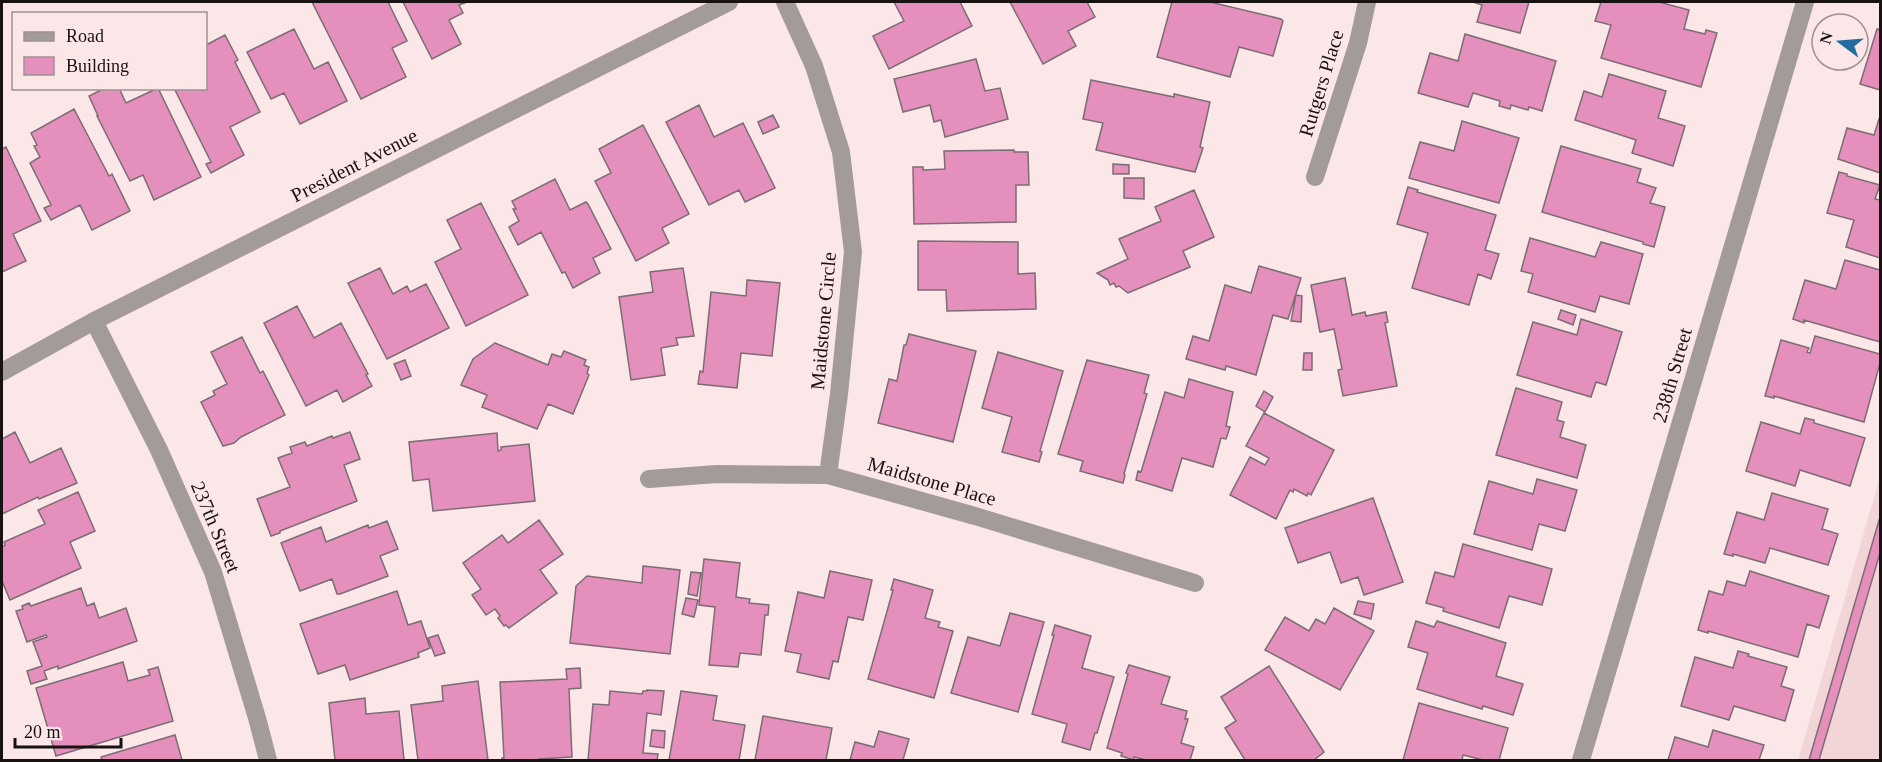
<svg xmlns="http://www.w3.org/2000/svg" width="1882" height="762" font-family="Georgia,serif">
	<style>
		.built { fill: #f2d5d7 }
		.building { fill: #e48fbc; stroke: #7c6c73; stroke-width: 1.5 }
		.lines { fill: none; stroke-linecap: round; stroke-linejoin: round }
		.street { stroke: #a39b98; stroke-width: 18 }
		.labels { text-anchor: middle; stroke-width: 4.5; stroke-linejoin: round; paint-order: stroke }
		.street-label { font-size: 20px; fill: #191213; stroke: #fbe6e8 }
	</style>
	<rect width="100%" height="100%" fill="#fbe6e8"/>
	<path class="built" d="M1880,477V760H1798Z"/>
	<path class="building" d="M312,2H388L407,41L392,48L406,77L361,99Z
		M403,2H467L459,5L463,13L449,20L461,44L432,59Z
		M894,2H960L972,26L889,69L873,36L904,21Z
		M1010,2H1087L1095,17L1068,31L1076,46L1043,64Z
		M1172,2H1210L1281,19L1283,21L1273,56L1239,47L1230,77L1157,57Z
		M1473,2H1531H1529L1520,33L1477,22L1482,5Z
		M1601,2H1659L1689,10L1684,29L1705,34L1706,30L1717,33L1701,87L1601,58L1611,25L1595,21Z
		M294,29L314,69L328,62L347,101L300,124L284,93L271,99L247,52Z
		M1877,29L1880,30V90L1860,84Z
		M1465,34L1556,61L1542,111L1529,107L1528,110L1511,105L1510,109L1499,106L1500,101L1473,93L1468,107L1418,93L1430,53L1458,61Z
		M225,35L238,60L235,62L260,112L230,127L244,155L211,173L206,164L211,162L174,88H206V45Z
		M976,59L985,91L1000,88L1008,119L945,137L941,120L934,122L930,105L903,112L894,79Z
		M1609,74L1666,91L1658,118L1685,126L1673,166L1632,153L1636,140L1575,120L1584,91L1602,97Z
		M1091,80L1174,97V94L1210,102L1200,147L1203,148L1195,172L1096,150L1103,123L1083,119Z
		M105,88H119L126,103L158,88L201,177L154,200L143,175L130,181L97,116H98L89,96Z
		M699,105L714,137L743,123L775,188L745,202L739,190L709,205L666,122Z
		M74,109L109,176L112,174L130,211L92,230L80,205L51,220L44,208L51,205L30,163L40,157L34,146L37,145L31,133Z
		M773,115L779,127L763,134L758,122Z
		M1880,116V173L1838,159L1847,128L1874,135Z
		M1462,121L1519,138L1499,203L1409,178L1420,142L1454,151Z
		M643,125L689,214L662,228L669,243L636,261L595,181L611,173L599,149Z
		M1561,146L1641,169L1637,182L1656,188L1650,203L1665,207L1654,247L1643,244V242L1542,212Z
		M6,147L41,221L13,234L26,261L2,272V149Z
		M1014,150V152H1028L1029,185H1016V222L914,224L913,167H923V170L945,169L944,151Z
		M1113,164L1129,165V174H1113Z
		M1839,172L1847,174V176L1880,185L1875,199L1880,200V258L1846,247L1854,220L1827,213Z
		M1124,178H1144V199L1124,198Z
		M555,179L570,210L586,202L588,204L611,249L593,258L600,273L573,288L565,272L562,273L541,232L518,245L509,227L519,221L513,209H516L512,201Z
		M1408,187L1418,190L1417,192L1496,215L1485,250L1499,254L1491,279L1478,274L1469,305L1412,288L1428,233L1397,224Z
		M1194,190L1214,237L1183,251L1190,267L1128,293L1119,286L1116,287L1114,283L1110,285L1108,280L1097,273L1128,259L1119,239L1161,221L1155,207Z
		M481,203L528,295L466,326L435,262L461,249L447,220Z
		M1530,238L1595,257L1601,242L1643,254L1629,304L1600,296L1595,312L1528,292L1533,274L1521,271Z
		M918,241L1018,242V274L1035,273L1036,309L947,311L946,290H918Z
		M1845,260L1880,270V342L1804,320V323L1793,319L1805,280L1836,289Z
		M1259,266L1301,278L1288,319L1273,315L1256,375L1226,366L1225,370L1186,359L1193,336L1209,341L1225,285L1251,293Z
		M380,268L393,294L407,286L410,292L426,284L449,328L387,359L348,283Z
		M683,268L694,336L676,338L678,345L661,348L665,375L631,380L619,297L653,292L650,272Z
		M1345,278L1352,315L1365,312L1366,316L1386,312L1388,322L1385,323L1397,386L1343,396L1338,370L1342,369L1334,329L1320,332L1311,285Z
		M747,280L780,283L772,356L741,353L737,388L698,384L700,371L703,372L711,292L746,296Z
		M1296,295L1302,296L1301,322L1291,321Z
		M297,306L314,338L341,323L368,374L366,375L372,386L343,402L337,390L306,406L264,323Z
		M1561,310L1576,315L1573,325L1558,319Z
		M1581,319L1622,332L1606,385L1596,382L1591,397L1517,375L1533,322L1577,335Z
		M909,334L976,351L953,442L878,423L889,379L897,381L904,345H906Z
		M1815,336L1880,354V363L1864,422L1774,396V398L1765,396L1781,340L1809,348L1807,352L1810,353Z
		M242,337L260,373L263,371L285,415L241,437L234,443L223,446L201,402L215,395L213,391L227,384L211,352Z
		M495,343L548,365L552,354L561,357L564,351L586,360L584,365L589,367L587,373L589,375L573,414L548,404L537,429L482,407L487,395L461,385L473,359Z
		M998,352L1063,371L1040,451L1042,452L1039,462L1002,452L1012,417L982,408Z
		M1304,353H1312V370H1303Z
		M405,360L411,376L401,380L394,364Z
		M1087,360L1149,375L1144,393L1147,394L1124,474L1125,475L1123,483L1080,471L1083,461L1058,454Z
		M1189,379L1233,392L1226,426L1230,427L1226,439L1221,438L1213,467L1182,458L1172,491L1136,480L1138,471L1141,472L1165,392L1184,398Z
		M1516,388L1562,402L1557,420L1564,422L1560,437L1586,445L1577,478L1496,455Z
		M1264,391L1273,397L1265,412L1256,406Z
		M1264,413L1334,450L1311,495L1308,493L1307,496L1294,489L1293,492L1290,490L1276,519L1230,495L1250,457L1265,465L1269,458L1246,446Z
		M1805,418L1814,420V423L1865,438L1850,486L1800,470L1795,486L1746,471L1761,422L1800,434Z
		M15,432L30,463L61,448L77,483L39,499L38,497L2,514V439Z
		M350,432L360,459L344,465L357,501L280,531V533L271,536L257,499L290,487L278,458L292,453L290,447L305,442L307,446L332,436L333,438Z
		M497,433L498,451L501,450V447L529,444L535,501L433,511L429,479L413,481L409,442Z
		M1537,479L1577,490L1565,531L1539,524L1532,550L1474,534L1489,481L1533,494Z
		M78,492L95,531L70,542L81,568L10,600L2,581V547L5,545L4,542L45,524L38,510Z
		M1772,493L1828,509L1822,529L1838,534L1828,565L1770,548L1765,563L1733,554V556L1724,554L1737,512L1764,520Z
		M1373,498L1403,582L1364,595L1358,577L1341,583L1330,552L1298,563L1285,528Z
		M1880,517V553L1819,760H1809Z
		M539,520L563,554L540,570L557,593L509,628L506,625L504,626L498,618L500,616L495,609L486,615L472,595L481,589L463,563L502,535L508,543Z
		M387,521L398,549L380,556L388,576L340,594H337L332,579L300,591L281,543L321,527L326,542L368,525L369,528Z
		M1463,544L1552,569L1542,605L1509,596L1499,628L1443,611L1444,608L1426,603L1435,572L1454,577Z
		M704,559L740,563L736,597L750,599L749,603L769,605L768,615H765L761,655L740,653L738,667L709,665L715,607L699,605Z
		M643,566L680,570L670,654L570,643L576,586L587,576L642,583Z
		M830,571L872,580L863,620L848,617L838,662L833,661L829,679L797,672L801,654L785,651L798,592L824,598Z
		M1750,571L1829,596L1819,628L1807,624L1798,657L1708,631V633L1698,630L1709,591L1723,595L1727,581L1745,586Z
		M691,572L701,573L697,596L688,594Z
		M894,579L933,590L925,618L940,622L938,627L953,631L934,698L868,679L893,590H891Z
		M81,588L87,606L94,603L99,618L126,608L137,641L58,669V666L44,671L47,679L31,684L27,671L42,666L33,642L47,637L46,635L27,642L16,611L23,609L22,606L29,603L31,606Z
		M397,591L408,625L421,621L430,648L418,653L419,657L350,680L345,665L318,674L300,624Z
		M686,598L698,600L694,617L682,614Z
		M1358,601L1374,604L1371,619L1354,614Z
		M1334,608L1374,631L1340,690L1265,650L1285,617L1309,631L1316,619L1325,624Z
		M1010,613L1044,622L1018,712L951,693L968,637L1000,646Z
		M1416,621L1434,627L1437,621L1506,643L1496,676L1523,684L1513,715L1483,706L1482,709L1417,689L1428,653L1408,647Z
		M1055,625L1091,636L1082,668L1114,677L1097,733H1095L1090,750L1062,742L1067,724L1032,714L1054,635H1052Z
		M438,635L445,653L435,656L428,638Z
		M1738,651L1749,654L1748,656L1787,667L1781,686L1794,690L1785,721L1734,706L1729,720L1681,706L1695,657L1733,668Z
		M123,662L128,681L150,675L148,670L158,667L173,721L56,756L36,688Z
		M1129,665L1170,677L1161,704L1187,711L1185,719H1188L1181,743L1194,747L1190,760H1146L1134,757V760L1121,756L1122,753L1107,748L1128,674L1126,673Z
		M1269,666L1324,752L1314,760H1245L1225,728L1236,721L1221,697Z
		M580,668L581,688L569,689L572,757L539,759V760H502V758H504L500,682L567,679L566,669Z
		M478,681L488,760H418L411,705L443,701L442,686Z
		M647,690L664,691L661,715L647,713L643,753L658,754L657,760H588L593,704L609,705L610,691L642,694L643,691H647Z
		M681,691L717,696L713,720L745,725L739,760H669Z
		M365,698L366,714L399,711L404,760H335L329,703Z
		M1419,703L1508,728L1499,760H1483L1463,755L1462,760H1403Z
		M763,716L832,728L826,760H755Z
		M652,730L665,731L664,748L650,746Z
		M1713,730L1764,745L1759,760H1668L1675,737L1708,747Z
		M879,731L909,739L903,760H850L855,742L874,747Z
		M175,735L182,760H102L101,757Z"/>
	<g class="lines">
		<path class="street" d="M785,2L814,66L841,152L853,252L839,394L828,475
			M1315,177L1358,43L1367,2
			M94,321L159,450L213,572L257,718L268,760
			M2,372L94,321L729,2
			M649,479L717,474L828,475L975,516L1195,583
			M1581,760L1805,2"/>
	</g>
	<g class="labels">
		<g class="street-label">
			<text transform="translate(1321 83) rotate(-73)" y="7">Rutgers Place</text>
			<text transform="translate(354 165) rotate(-27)" y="7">President Avenue</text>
			<text transform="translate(823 321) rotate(-85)" y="7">Maidstone Circle</text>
			<text transform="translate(1672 375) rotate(-74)" y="7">238th Street</text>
			<text transform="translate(932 481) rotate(16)" y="7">Maidstone Place</text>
			<text transform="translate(216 527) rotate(67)" y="7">237th Street</text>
		</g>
	</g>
	<rect width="1882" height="762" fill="none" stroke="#191213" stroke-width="6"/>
	<rect x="12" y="12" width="195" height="78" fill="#fbe6e8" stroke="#a19193" stroke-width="1.5"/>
	<rect x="24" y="32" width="30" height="9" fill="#a39b98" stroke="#a19193" stroke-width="1.5"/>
	<text x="66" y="42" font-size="18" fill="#191213">Road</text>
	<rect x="24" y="57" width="30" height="18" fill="#e48fbc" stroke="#a19193" stroke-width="1.5"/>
	<text x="66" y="72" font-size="18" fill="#191213">Building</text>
	<g transform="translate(1840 42) rotate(286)"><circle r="28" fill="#fbe6e8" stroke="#a19193" stroke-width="1.5"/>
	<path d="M0-4.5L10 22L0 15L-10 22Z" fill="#246b9f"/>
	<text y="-9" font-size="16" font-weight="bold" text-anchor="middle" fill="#191213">N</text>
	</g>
	<path d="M15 738v9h106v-9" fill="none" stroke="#191213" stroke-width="3"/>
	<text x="24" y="738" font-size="18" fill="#191213" stroke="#fbe6e8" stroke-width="4.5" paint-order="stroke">20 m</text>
</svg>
